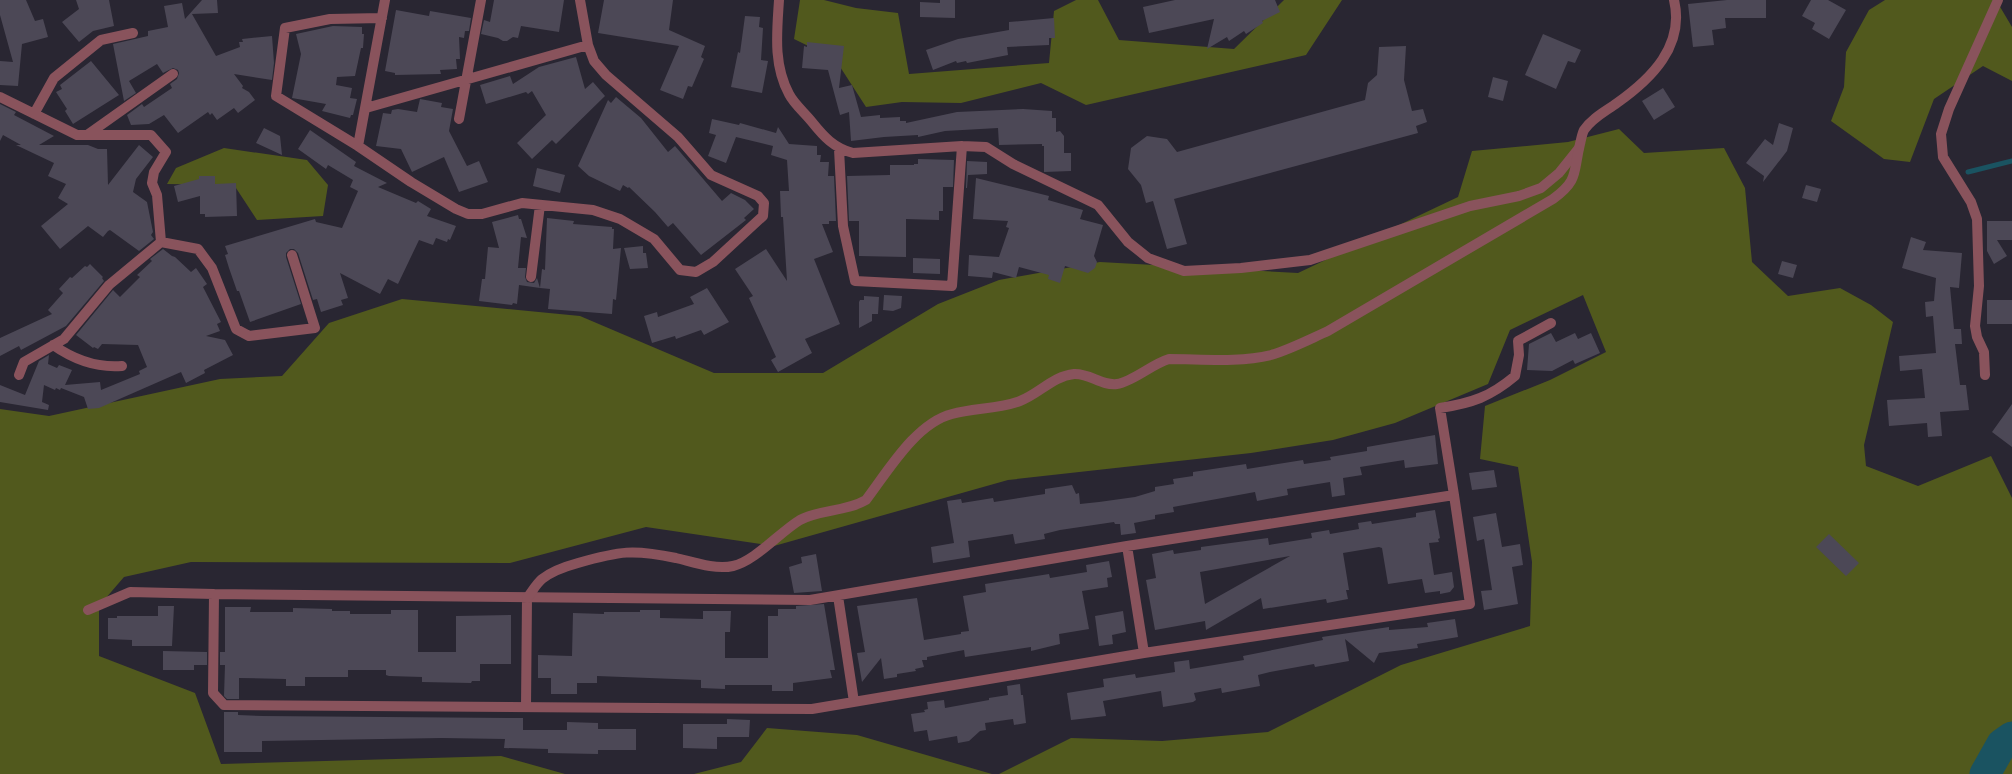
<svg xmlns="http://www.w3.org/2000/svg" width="2012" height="774" font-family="Arial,sans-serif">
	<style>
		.forest { fill: #51591d }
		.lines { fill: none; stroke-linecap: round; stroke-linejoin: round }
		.stream { stroke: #1a5361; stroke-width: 5 }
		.river { stroke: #1a5361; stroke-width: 31 }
		.building { fill: #4c4856; fill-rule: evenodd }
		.minor { stroke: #89535c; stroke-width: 10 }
		.tertiary { stroke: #89535c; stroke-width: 10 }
	</style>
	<rect width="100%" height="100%" fill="#292632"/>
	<path class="forest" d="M800,0H824L856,8L898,13L909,74L1049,63L1054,11L1076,0H1098L1119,40L1234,49L1284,0H1342L1306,55L1086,105L1041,83L961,103L902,102L866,107L835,59L794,39Z
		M1885,0H1996L2012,27V81L1983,66L1934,99L1910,162L1884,159L1831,121L1844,87L1846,52L1869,10Z
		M1619,129L1644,153L1724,148L1745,188L1752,262L1788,296L1840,288L1871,305L1893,322L1864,445L1866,466L1918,486L1991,456L2012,498V774H999L1071,738L1162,741L1268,732L1401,665L1530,626L1532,562L1518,467L1480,459L1485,406L1550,380L1606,352L1583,295L1510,330L1488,384L1395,423L1333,440L1251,453L1008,480L774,546L646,527L510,563L191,562L124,577L99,606V656L195,693L221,764L501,756L565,774H0V409L49,416L220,379L282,376L329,323L402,299L580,316L714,373H823L938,304L999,280L1100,262L1298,273L1458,197L1472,151L1568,142Z
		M224,148L307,160L328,185L323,216L257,220L234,185L167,184L176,168Z
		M767,728L857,735L992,774H694L741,762Z"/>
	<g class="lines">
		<path class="stream" d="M1968,172L2012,161"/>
		<path class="river" d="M1985,774L2002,744L2012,737"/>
	</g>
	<path class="building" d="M0,0H26L35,21L43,19L48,37L22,44L18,86L0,85V61L13,62L0,15Z
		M76,0H109L114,26L93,31L79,42L62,22L79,9Z
		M202,0H217L218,13L192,14L216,56L240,47L239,42H243L242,39L272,36L274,63L272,80L234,74L243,86L242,88L249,92L255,100L238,113L234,108L217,120L212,113L210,115L208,112L178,133L164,115L149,124L131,125L127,115L142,104L144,107L172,88L170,84L177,79L179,73L178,70L173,68L163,73L157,64L129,81L136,93L124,101L113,44L148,36V31L168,27L164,6L182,3L185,19Z
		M494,0H564L559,32L521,26L518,38L513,37L507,41H503L498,38L481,34L484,20L490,22Z
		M604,0H673L669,30L705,46L701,57L704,59L692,87L688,86L683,99L660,90L679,46L598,33Z
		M940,0H955V18L920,17V2L940,3Z
		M1175,0H1275L1280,12L1262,21L1263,23L1246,34L1244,31L1229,41L1227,37L1207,49L1214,19L1149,33L1143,7Z
		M1727,0H1766V18H1725L1726,28L1712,30L1714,45L1693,47L1688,4Z
		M1811,0H1828L1846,10L1829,39L1812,29L1815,23L1802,16Z
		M396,10L429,16L430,11L471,18L469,31H465L464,38L459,37L460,59H456L457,69L440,70L441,74L395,75V73L385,71Z
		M745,16L760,17L759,27L763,28L761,60L768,61L762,93L731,87L738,52L740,53Z
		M1054,18L1055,38H1049V45L1007,47L1008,55L967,63L966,61L957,63L956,61L933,70L926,50L958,39L1009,30V22Z
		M333,26L362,27V34H364L363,48H361L355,76L337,77L336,85L352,88L350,98L357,99L353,115H351L350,118L322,111L326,104L292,98L301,54L296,34Z
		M1543,34L1581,50L1575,63L1568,61L1556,89L1525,75Z
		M807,42L844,46L839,88L852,85L861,117L880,115V118L900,117V121H906V123L957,112L1023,109L1052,111V118H1056V132L1060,131L1064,136V153H1071V171L1044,172V146H1042V144L999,145L998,128L945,131L918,137V135L884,137L851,141L849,112L840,115L828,70L802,68L804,46L807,47Z
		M1406,46L1404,80L1412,111L1423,109L1427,122L1416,126L1418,133L1174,199L1187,244L1167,249L1153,201L1146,203L1141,185L1128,169L1131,148L1147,136L1167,139L1177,152L1365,100L1368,83L1377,75L1379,47Z
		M576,57L585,89L593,82L605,96L556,144L552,140L532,159L517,143L546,115L532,91L528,94L526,92L486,104L480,85L510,76L513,84L539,67Z
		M91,61L119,95L73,124L65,111L67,109L56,92L62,89L60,85Z
		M1493,77L1508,81L1503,101L1488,97Z
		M1663,88L1675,107L1654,120L1642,101Z
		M616,97L641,118L668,152L675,146L722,201L731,193L745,200L754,209L744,218L746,220L701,255L673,223L668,227L655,212L629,187L628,188L623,185L620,191L589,176L578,166L608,100L611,103Z
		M420,99L442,103L441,107L453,109L449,131L467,166L479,161L488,182L459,192L444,157L412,172L401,149L376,146L383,113L391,114L392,110L398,109L417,112Z
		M0,104L16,112L14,115L54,136L39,145H88L98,149H107L108,185L139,145L153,157L136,179L133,192L147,202L153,232L151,235L154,239L139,251L110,230L108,231L103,237L88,226L60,249L41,226L68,204L58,198L66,184L48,176L54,163L16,145H21L3,135L0,141Z
		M712,119L739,125L740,123L776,133L778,127L789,144L817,146V155H821L820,162H829L828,176H834L836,221H829V224H822L833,252L814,259L840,324L805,339L812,353L778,372L771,360L776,357L749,298L753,296L735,269L766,249L787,281L783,217H781L780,191H789L787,160L771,155L773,146L736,137L726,163L708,156L716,135L709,133Z
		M1779,123L1793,128L1787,151L1763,182L1764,176L1746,163L1765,139L1773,145Z
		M264,128L280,136L282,155L256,143Z
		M310,130L356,162L354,166L387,183L378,187L416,203L418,201L431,209L427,216L456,226L450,240L448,239L447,242L436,238L433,245L419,240L398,284L388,279L380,294L340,273L348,298L341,300L343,305L321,312L317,299L313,300L298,253L294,249H290L286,253V257L301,304L250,322L239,291H237L229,268L225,255L228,254L225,246L315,219L316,222L342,228L358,191L350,187L353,180L328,165L326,169L298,149Z
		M918,159L954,160L953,187H943V211H939V220L906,219V257L859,256V221H849L847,176L890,175V165H914V164H918Z
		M967,161L987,162V174L968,175L967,188H966Z
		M537,168L565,175L560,193L533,186Z
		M199,176H215V184L236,183L237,216L205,217V214H200V196L178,202L174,186L199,179Z
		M976,178L1049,196L1048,200L1083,210L1080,219L1103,225L1094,256L1097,262L1095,268L1088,273L1065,266L1060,283L1048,279L1049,275L1019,267L1016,278L993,272L992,278L968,276L969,255L999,257L1009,228L1006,227L1008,221L973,219Z
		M1806,185L1821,189L1817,202L1802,198Z
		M518,215L519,219H521L527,238L521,237L518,268H526L525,277L527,282L534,283L537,278L540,288L519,285L517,304L513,303L512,305L479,301L482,279H485L488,247L499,248L492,222Z
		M547,218L574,221L573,224L612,227V229H614L613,249L621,248L616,300L613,299L612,314L548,309L550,289L540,288L542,269L545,270Z
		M1987,221H2012V240H1997L2007,256L1994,264L1987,251Z
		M1911,237L1926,242L1923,250L1962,253L1959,288L1950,287L1954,329H1961L1962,344H1955L1960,385H1966L1969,410L1940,412L1942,436L1928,437L1927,423L1889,426L1887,400L1925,398L1922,369L1900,371L1899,356L1936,353L1933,316L1926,317L1925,302L1934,301L1936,278L1902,268Z
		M643,246V253H646L648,268L630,269L624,248Z
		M163,249L172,256L175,257L191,272L196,268L207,284L203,287L221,322L217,324L220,331L206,336L225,340L233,355L204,370L205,373L186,383L181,372L99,408L88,409L84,397L61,388L60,390L56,388L55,390L44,385L42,402L49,405L48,410L0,402V385L25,395L39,361L49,355L48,364L57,368L59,365L72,370L65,385L100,382L101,390L140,374L139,371L147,367L138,345L102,344L98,349L94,347L93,348L76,335L113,290L120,297L140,277L137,275L152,261L150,259Z
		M913,258L940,259V274L913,273Z
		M1782,261L1797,265L1793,278L1778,274Z
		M90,264L103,277L102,278L104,281L66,326L21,350L19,346L0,356V338L52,314L48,310L63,293L59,289L70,277L72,278L85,266L87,267Z
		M707,288L729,322L704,335L701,330L676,339L675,336L652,343L644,316L657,312L658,317L694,304L690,297Z
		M884,295L902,296L901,308L893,311L883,310Z
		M864,296L879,297L878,314H872V321L859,328V302L860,300H864Z
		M1987,300H2012V324H1987Z
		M1551,333L1556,342L1575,333L1578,339L1591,333L1600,353L1575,364L1573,360L1552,371L1527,370L1529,344Z
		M2012,404V447L1992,432Z
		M1435,435L1438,464L1405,468L1404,460L1360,467L1362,475L1343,478L1345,495L1332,497L1330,482L1287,489L1288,495L1257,501L1255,492L1173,507L1174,512L1155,515V519L1134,523L1136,533L1121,535L1120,524H1115L1114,522L1060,530L1044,534L1045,539L1015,544L1013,534L968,541L970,557L933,563L931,547L954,543L947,501L961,499L962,503L993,498L994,502L1045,494V489L1072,485L1076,494L1079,493L1080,504L1099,502L1135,497L1155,491V487L1174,484L1173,479L1193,476V472L1246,464L1247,469L1303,460L1304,464L1331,460L1330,457L1367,451V447Z
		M1494,470L1497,487L1472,490L1469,473Z
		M1435,510L1440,538L1438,539L1439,542L1429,543L1434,575L1452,572L1454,587L1450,592L1440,594V591L1425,593L1422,579L1388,584L1382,548L1379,547L1343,553L1349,590H1346L1348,599L1327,603L1326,599L1263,609L1261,598L1206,630L1205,621L1155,630L1146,580L1156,578L1152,554L1173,550L1174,554L1201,550V547L1268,538L1269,545L1312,538L1311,533L1329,530L1330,534L1359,529L1358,523L1371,521L1372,524L1416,517V513ZM1290,556L1205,604L1200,572Z
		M1496,513L1502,547L1520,544L1523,565L1512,567L1518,604L1484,610L1481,591L1492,590L1484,539L1477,541L1473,517Z
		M1829,534L1859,563L1846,576L1816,547Z
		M816,554L822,591L794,593L789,567L802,563L801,557Z
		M1109,561L1112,577L1107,578L1108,587L1082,591L1089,629L1059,634L1060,644L1031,651V647L965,657L964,650L927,657V660H922L924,667L915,669L916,671L897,674V677L884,679L881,658L862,682L857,653L865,652L857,606L917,598L924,640L961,634V632L969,631L963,596L986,592L985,584L1049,574L1050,578L1087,572L1086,565Z
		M824,604L835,670H830L832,678L793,683V691H772V685H725V689L701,688V680L597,676V683H577V694H551V678H538V655L572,656L573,613L604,614V612H640V610H660V618L703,619V611H731L730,632H725V658H768V616H778V609H796V606Z
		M158,606H174L172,646H132V640L108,639V618H117V616H158Z
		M225,607H251L250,612H293V608L332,609V611H350V614H391V610H418V652H456V616L511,615V664H480V681H472L471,683L422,682V677L389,676L386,675V670H348V677H305V686H286V679L239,678V699H227L224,696L225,665H220V652H225Z
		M1123,611L1126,632L1112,635L1113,644L1099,646L1095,616Z
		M1455,619L1458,637L1417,644L1418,648L1379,653L1374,663L1345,639L1349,661L1315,667L1314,664L1270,672L1258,675L1260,686L1222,693L1221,688L1194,693L1196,700L1193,702L1163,707L1161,691L1103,701L1106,716L1071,720L1067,693L1104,687L1103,679L1135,674L1136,678L1175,672L1174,662L1189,660L1190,669L1244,660L1243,656L1323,640L1322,637L1389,627V630L1428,627L1427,623Z
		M163,651L207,652V665H194V670H163Z
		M1020,684L1021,695H1023L1026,723L1014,725L1013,719L985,723L986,730L980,731L969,741L958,743L957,736L929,741L927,730L914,732L911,714L925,712L924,710L928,709L927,702L944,700L945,708L989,700V698L1008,695L1007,686Z
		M224,712H238V715L263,716L523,718V730H567V722L598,723V729H636V750H598V754L548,753V749L504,748L505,739L442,738L262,741V752H224Z
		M727,719L750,720L749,737H717V749L683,748V724H727Z"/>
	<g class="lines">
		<path class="minor" d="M385,0L358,146L411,182L456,209L468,214H482L522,203L593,210L620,219L654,239L680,270L696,272L713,262L763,216L764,203L758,196L711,175L678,137L606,75L594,61L588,45L580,0
			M779,0C777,32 773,64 789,94C794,104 805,113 812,122C824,137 834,148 853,153L962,146L986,147L1013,164L1098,205L1128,242L1148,258L1184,271L1241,268L1310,260L1470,206L1519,196L1541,188L1559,173L1579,148
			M0,97L77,135H87L173,74
			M366,108L588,45
			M34,114L54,78L101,40L133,33
			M459,119L481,0
			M87,135H151L166,152L154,172L152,183L157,195L161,242L198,249L212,268L236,329L249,336L315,328L292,255
			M358,146L276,96L285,28L330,19L382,18
			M839,149L843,226L855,281L952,286L962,146
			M531,277L540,205
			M53,345C73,359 97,368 122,366
			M19,375L24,362L64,339L109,285L161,242
			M1985,375L1984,352L1977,337L1975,326L1979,286L1977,219L1971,202L1943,157L1941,134L1949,109L1998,0
			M1454,495L1470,604L1144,653L812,709L224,705L213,693L214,594L810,600L1127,546Z
			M1454,495L1440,408C1472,403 1490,397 1515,376L1519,355L1518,341L1551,323
			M1127,546L1144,653
			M838,596L854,702
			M88,610L130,592L214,594
			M526,706L527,598"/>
		<path class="tertiary" d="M527,598C532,592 536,584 542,579C552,571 567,566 578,563C620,551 633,549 676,558C693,562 715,570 733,566C755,561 780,532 800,520C821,509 845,512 866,500C888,471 916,423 952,414C974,408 998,409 1020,401C1039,394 1053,376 1074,374C1090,373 1101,386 1117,384C1132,382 1152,364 1169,359C1202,359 1238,363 1271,355C1291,349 1310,339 1328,331L1553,199C1579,180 1573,173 1580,144C1581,140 1582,134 1584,130C1592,118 1606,111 1617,103C1651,79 1685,46 1674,0"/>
	</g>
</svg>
